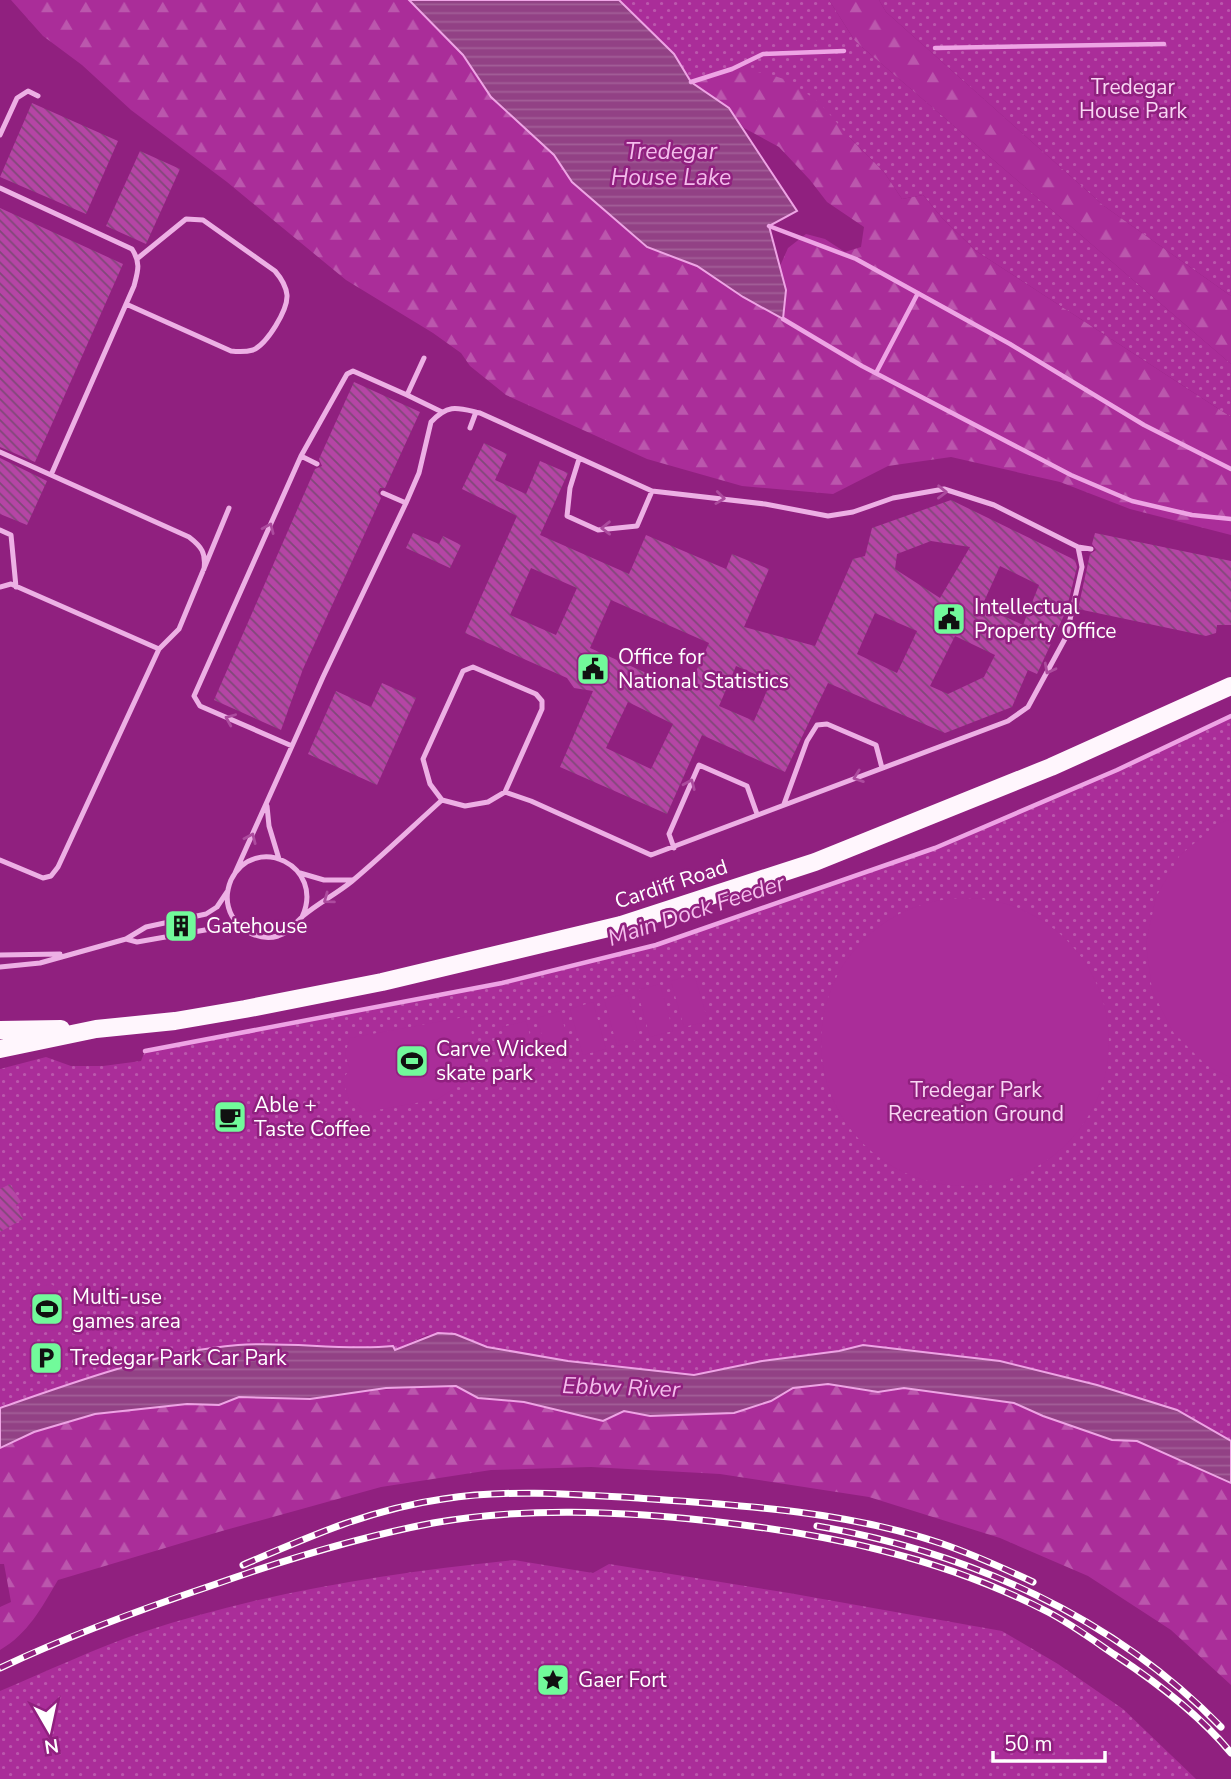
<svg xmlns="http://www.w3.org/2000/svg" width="1231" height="1779" font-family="'Nunito Sans',sans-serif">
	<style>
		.grass { fill: url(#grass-dots) }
		.forest { fill: url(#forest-firs) }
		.garden { fill: #aa2d99 }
		.water { fill: url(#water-rules); stroke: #eea4e5; stroke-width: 2 }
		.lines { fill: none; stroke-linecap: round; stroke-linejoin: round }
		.stream { stroke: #eea4e5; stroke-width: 4.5 }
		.building { fill: url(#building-back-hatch); fill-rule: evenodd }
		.service { stroke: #edb0e5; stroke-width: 5 }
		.primary { stroke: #fff6fd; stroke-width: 18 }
		.rail-casing { stroke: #fff; stroke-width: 7 }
		.rail { stroke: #90207f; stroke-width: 4.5; stroke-dasharray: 13; stroke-linecap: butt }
		.oneway { stroke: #ac4b9e }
		.labels { text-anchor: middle; stroke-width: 5; stroke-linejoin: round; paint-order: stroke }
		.park-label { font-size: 21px; fill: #f9d6f4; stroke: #90207f }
		.poi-label { font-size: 21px; fill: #fff; stroke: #90207f; text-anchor: start }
		.street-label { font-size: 21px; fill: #fff; stroke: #90207f }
		.water-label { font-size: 23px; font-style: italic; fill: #f4bcec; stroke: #90207f }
	</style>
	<defs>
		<pattern id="grass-dots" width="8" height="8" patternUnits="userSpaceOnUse" patternTransform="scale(1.75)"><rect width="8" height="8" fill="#aa2d99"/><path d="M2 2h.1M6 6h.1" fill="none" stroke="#bb57ad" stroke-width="1.8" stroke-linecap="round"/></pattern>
		<pattern id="forest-firs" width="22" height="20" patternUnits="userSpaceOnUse" patternTransform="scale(1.75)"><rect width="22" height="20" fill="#aa2d99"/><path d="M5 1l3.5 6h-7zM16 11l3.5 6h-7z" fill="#bb57ad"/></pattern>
		<pattern id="water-rules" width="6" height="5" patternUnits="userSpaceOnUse" patternTransform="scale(1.75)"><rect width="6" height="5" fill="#924185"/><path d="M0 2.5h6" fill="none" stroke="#a25e97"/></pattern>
		<pattern id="building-back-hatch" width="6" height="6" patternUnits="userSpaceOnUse" patternTransform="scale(1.75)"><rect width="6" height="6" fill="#b545a5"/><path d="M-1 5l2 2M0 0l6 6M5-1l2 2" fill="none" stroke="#804878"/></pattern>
	</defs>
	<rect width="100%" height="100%" fill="#90207f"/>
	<path class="grass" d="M619,0H829L855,41L1231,364V417L976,251L943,219L923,195L902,199L884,172L850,138L732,69L691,82L674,54Z
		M879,0H1231V296L1104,206L886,12Z
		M1231,716V1441L1177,1410L863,1345L839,1351L762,1361L694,1375L568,1361L507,1351L487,1347L455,1334L427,1335L394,1350L393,1346C341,1351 289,1341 237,1345C155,1352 78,1381 0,1408V1069L46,1057L71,1066H103L141,1061L145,1051L502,983L656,945L935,848L1117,770Z
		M514,1560L593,1573L609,1564L789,1593L1002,1631L1058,1664L1123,1709L1196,1779H0V1691C47,1671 94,1649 143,1632C264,1592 388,1573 514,1560Z"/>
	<path class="forest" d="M11,0H409L463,55L491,97L554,155L572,182L646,247L697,266L743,297L783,318L786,290L780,266L788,248L806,234L825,239L845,252L861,247L864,227L827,202L810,180L779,147L744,128L729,108L691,82L732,69L765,73L787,80L819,102L850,138L884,172L902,199L923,195L943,219L976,251L1231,417V535L1130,509L1060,482L951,457L888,466L833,494L742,486L647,459L506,395L470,366L461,353L433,333L346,280L227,182L131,110L82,65L43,36Z
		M829,0H879L886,12L1104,206L1231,296V364L855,41Z
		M828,1384L878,1391L904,1388L1014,1403L1043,1416L1112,1440L1137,1441L1231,1483V1685L1171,1630L1088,1576L1000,1538L869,1497L720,1474L591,1467L491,1470L381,1487L222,1531L58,1580C42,1607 28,1634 0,1650V1607L11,1602L4,1564H0V1448L34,1432L95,1414L187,1404L219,1405L239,1397L456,1386L478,1398L524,1402L603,1421L624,1411L650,1416L733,1413L771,1401L793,1388Z"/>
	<path class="garden" d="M1231,819V1078L1206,1065L1173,1032L1152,990L1146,943L1156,897L1180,855L1218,824Z
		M821 1042a144 144 0 1 1 288 0a144 144 0 1 1-288 0Z
		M694,974L708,1021L684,1027L671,981Z
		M660,984L673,1031L650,1037L637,990Z
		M627,993L640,1039L617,1046L604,999Z
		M593,1002L606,1049L583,1055L570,1009Z
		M560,1011L573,1058L550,1064L537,1018Z
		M470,1016L472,1038L478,1066L468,1079L438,1099L366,1112L349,1099L342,1079L350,1070L345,1054L350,1038Z
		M526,1021L539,1068L516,1074L502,1027Z
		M51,1284L57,1288L64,1324L60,1329L41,1333L36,1328L29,1294L33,1288Z"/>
	<path class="water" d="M409,0H619L674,54L691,82L729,108L797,211L769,226L786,290L783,319L743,297L697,266L647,247L572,182L554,155L491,97L463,55Z
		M438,1333L455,1334L487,1347L568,1361L694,1375L762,1361L839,1351L863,1345L1000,1361L1097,1385L1177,1410L1231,1441V1483L1137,1441L1112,1440L1043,1416L1014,1403L904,1388L878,1392L828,1384L793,1388L771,1401L734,1413L650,1416L624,1411L603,1421L524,1402L478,1398L456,1386L386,1388L310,1399L239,1397L219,1405L187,1404L95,1414L34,1432L0,1448V1408C78,1381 155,1352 238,1345C289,1341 341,1351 393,1346L395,1350Z"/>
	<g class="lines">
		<path class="stream" d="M935,48L1164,44
			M691,82L732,69L763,54L844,51
			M769,226L856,259L1010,344L1144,425L1231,469
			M783,319L862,366L1071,475L1132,501L1192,515L1231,519
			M876,373L918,293
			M145,1051L502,983L656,945L935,848L1117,770L1231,716"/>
	</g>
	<path class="building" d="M32,103L118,141L86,214L0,177Z
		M140,151L180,169L146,244L106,226Z
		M0,208L123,264L35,462L0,447Z
		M354,382L420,412L385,488H380L378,492L381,498L303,669L281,730L214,700L315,469L322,466L319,459Z
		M484,443L507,454L495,480L526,494L540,461L568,473L540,535L629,574L646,535L726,569L732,554L769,569L744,627L815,646L853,559L865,556L872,528L951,500L1075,560L1077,567L1066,611L1037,674L1028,670L1012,707L945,733L828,683L785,772L702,735L667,814L560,767L593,691L574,688L567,678L465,633L517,516L462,489ZM931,541L970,547L940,598L895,569L897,554ZM1000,566L1039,585L1023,625L982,606ZM531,568L577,588L556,635L510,615ZM611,600L709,643L687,691L590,648ZM875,613L917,631L897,673L857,654ZM955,636L995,655L984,677L948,694L930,686ZM736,666L771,681L754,721L719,706ZM628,702L673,724L651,769L606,748Z
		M0,458L47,481L27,525L0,514Z
		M413,533L439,544L443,536L461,545L450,568L406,548Z
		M1095,533L1231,561V625H1217L1216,633L1206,636L1078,609L1090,554L1096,550L1092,544Z
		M382,683L416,698L377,785L308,754L336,691L371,707Z
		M10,1184L21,1202L16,1205L23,1219L0,1232V1189Z"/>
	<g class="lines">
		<path class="service" d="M0,135L17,98L28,91L38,96
			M0,188L132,249C141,263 138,271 134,286L51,475L189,537C202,547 206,553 204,569
			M126,304L231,351C239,352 246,352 253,350C267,344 288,310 287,295C286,285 281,278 275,271L203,220L186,219L138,258
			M407,395L442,412
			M470,428L476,412
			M0,452L51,475
			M301,456L317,464
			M579,459L570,488L567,516L598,530L637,526L652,491
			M383,493L406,503
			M0,530L11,535L16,587
			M1078,547L1091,549
			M0,587L11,584L159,649
			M473,667L536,694L542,701V709L505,792L488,802L465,806L442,800L430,784L423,759L463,671Z
			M292,746L200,706L194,696L301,456L347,374L353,371L407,395L424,358
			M784,804L807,741L817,725L827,724L876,745L882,768
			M267,806L269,826L279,859
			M674,848L669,834L699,765L747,786L757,814
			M0,860L43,878L51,876L58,867L159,649L179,629L229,508
			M235,873L323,677L406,503L419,473L431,422C449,403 458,408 480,413L652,491L765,504L828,516L853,512L893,498L944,489L994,505L1078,547L1082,567L1066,637L1028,707L1008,721L651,855L531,801L505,792
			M300,873L324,880H352
			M302,917C326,866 255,832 231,880C226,892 226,905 232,916C241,932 261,941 278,936C290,932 294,924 303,916C317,904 336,894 351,882C382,856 412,827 442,800
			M126,939L137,942L222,927L243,929
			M0,955L60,954
			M0,967L40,963L126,939L146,927L206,914L217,907L227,892"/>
		<path class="primary" d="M0,1030L61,1029
			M0,1049L96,1029L175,1021L245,1009L382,982L621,925L815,862L1051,767L1231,686"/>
		<defs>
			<path id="rail" d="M817,1526C968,1552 1113,1616 1221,1727
				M243,1565C308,1537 371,1509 443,1499C507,1489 573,1494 638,1498C739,1505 844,1511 940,1543C972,1554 1003,1568 1033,1582
				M0,1668C70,1635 142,1609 216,1584C287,1559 359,1537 433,1523C524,1507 619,1511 710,1521C827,1534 942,1557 1048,1612C1071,1624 1093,1640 1115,1655C1156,1682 1199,1714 1231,1753"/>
		</defs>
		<use href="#rail" class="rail-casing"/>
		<use href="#rail" class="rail"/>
	</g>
	<defs><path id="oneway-chevron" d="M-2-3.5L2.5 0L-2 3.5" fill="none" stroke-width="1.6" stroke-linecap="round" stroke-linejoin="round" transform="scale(1.75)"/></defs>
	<g class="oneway">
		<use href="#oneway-chevron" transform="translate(942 492) rotate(1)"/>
		<use href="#oneway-chevron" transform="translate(720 498) rotate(7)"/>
		<use href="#oneway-chevron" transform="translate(269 528) rotate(-66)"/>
		<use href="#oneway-chevron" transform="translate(606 528) rotate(179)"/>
		<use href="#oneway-chevron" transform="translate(1049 669) rotate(118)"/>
		<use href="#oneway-chevron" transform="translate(230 719) rotate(-157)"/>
		<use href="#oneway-chevron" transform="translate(858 777) rotate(160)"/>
		<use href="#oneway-chevron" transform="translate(690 784) rotate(-67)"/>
		<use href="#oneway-chevron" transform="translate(251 838) rotate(-66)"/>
		<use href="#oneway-chevron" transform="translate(328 899) rotate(144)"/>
	</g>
	<defs>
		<symbol id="civic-square" viewBox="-11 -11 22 22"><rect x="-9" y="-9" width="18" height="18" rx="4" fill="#71fa9a" stroke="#90207f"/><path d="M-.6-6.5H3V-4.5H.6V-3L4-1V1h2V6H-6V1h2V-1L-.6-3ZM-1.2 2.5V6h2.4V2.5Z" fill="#111"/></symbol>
		<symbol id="building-square" viewBox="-11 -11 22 22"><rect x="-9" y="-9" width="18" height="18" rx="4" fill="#71fa9a" stroke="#90207f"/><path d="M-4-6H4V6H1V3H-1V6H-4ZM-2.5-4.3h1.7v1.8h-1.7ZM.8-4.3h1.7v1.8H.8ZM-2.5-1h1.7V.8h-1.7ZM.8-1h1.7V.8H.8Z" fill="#111"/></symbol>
		<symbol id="stadium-square" viewBox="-11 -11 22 22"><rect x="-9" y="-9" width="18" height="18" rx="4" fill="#71fa9a" stroke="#90207f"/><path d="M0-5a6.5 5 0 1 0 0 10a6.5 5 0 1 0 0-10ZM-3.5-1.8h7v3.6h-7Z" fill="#111"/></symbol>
		<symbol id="cafe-square" viewBox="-11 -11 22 22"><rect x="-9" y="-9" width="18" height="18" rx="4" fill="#71fa9a" stroke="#90207f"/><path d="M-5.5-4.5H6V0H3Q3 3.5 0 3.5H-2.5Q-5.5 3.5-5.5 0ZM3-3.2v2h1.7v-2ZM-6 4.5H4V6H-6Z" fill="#111"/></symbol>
		<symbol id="parking-square" viewBox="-11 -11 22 22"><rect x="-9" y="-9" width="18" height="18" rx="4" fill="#71fa9a" stroke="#90207f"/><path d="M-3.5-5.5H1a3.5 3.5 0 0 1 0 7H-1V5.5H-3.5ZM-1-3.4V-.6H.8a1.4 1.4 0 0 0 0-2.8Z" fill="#111"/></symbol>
		<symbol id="sight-square" viewBox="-11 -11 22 22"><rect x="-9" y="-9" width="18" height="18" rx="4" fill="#71fa9a" stroke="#90207f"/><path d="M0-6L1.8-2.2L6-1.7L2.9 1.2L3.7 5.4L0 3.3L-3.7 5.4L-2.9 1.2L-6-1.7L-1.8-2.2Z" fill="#111"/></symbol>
	</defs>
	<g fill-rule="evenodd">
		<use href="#civic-square" x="930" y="600" width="38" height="38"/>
		<use href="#civic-square" x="574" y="650" width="38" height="38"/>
		<use href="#building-square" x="162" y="907" width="38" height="38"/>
		<use href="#stadium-square" x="393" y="1042" width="38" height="38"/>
		<use href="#cafe-square" x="211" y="1098" width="38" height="38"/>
		<use href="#stadium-square" x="28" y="1290" width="38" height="38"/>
		<use href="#parking-square" x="27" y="1339" width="38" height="38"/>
		<use href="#sight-square" x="534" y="1661" width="38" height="38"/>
	</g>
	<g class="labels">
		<g class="park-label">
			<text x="1133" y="94">Tredegar<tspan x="1133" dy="24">House Park</tspan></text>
			<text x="976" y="1097">Tredegar Park<tspan x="976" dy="24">Recreation Ground</tspan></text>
		</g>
		<g class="poi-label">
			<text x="974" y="614">Intellectual<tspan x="974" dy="24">Property Office</tspan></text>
			<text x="618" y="664">Office for<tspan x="618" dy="24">National Statistics</tspan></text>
			<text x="206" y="933">Gatehouse</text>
			<text x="436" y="1056">Carve Wicked<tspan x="436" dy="24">skate park</tspan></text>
			<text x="254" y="1112">Able +<tspan x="254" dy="24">Taste Coffee</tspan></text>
			<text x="72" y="1304">Multi-use<tspan x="72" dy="24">games area</tspan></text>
			<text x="70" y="1365">Tredegar Park Car Park</text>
			<text x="578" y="1687">Gaer Fort</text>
		</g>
		<g class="street-label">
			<text transform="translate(671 884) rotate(-18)" y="7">Cardiff Road</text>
		</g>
		<g class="water-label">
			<text x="671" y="159">Tredegar<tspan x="671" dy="26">House Lake</tspan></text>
			<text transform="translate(696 910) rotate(-18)" y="8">Main Dock Feeder</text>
			<text transform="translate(621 1387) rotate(2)" y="8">Ebbw River</text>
		</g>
	</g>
	<g transform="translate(49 1730) rotate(171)" stroke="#90207f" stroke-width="5" paint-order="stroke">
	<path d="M0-5L12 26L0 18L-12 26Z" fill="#ffffff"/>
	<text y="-10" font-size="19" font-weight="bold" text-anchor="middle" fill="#ffffff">N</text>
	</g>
	<path d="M993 1751v10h112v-10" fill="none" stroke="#ffffff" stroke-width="3.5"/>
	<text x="1004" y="1751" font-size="21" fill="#ffffff" stroke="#90207f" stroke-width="5" paint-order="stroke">50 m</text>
</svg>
